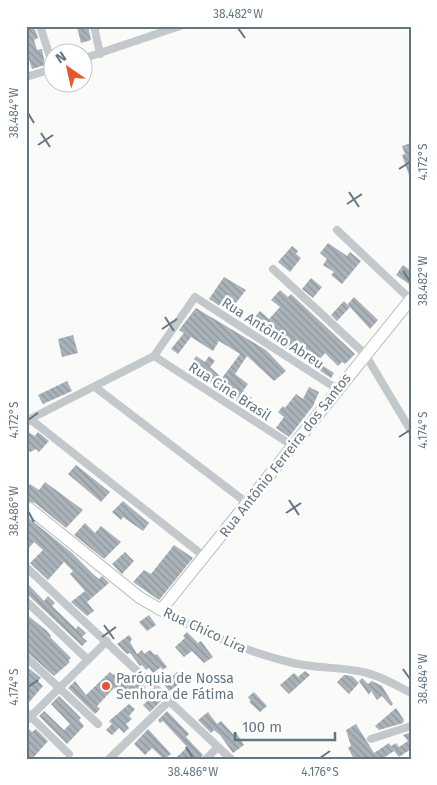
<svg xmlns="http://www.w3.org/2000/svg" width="437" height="785" font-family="'Fira Sans',sans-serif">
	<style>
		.building { fill: url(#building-back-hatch) }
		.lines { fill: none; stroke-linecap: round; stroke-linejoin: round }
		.secondary-casing { stroke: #b3babf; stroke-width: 13 }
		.street { stroke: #c3c8cc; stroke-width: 8 }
		.secondary { stroke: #fff; stroke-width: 11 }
		.ticks { fill: none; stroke: #657683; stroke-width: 2 }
		.poi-dot { fill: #e4572e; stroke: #fff; stroke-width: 2 }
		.labels { text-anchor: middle; stroke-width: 5; stroke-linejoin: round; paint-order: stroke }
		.street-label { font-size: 14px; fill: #657683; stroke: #fff }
		.poi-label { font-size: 14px; fill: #657683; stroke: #fff; text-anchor: start }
		.neatline { fill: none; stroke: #657683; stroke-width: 2 }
		.ticks-label { font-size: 12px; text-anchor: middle; fill: #657683 }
	</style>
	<defs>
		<pattern id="building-back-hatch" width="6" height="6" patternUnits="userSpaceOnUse" patternTransform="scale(1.25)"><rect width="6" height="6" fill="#aab3b9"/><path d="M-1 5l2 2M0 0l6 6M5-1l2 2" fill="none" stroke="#8e969c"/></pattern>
	</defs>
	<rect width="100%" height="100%" fill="#fafaf8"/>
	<path class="building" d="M26,26H33L36,32L38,38L34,40L37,50L42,49L45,65L32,69L26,50Z
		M81,26H88L91,40L81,43L77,27Z
		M411,143V178H410L402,155L405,154L402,146Z
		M328,243L347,256L350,252L361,261L342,284L331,275L334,272L323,265L327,259L320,253Z
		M292,246L298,251L296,254L301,258L290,272L278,262Z
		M403,265L411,271L409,284L396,275Z
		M224,277L246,290L229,312L209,299Z
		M311,278L322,287L313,298L302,289Z
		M280,290L288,297L291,294L355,354L345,364L342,362L338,366L325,353L317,362L334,373L331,378L249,324L260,311L269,319L280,307L271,300Z
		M354,297L378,320L370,329L350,307L337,321L331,315L344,301L350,307L348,304Z
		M196,308L266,350L286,371L274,381L247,356L235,374L248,384L243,391L252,398L244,408L236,402L238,392L229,398L225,395L228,392L217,384L215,386L204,376L195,372L193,375L187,371L196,356L205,362L209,356L215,361L210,367L222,378L240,354L219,341L213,351L191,337L178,354L171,349L184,333L179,330Z
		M73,335L78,353L62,357L58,339Z
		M67,381L72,391L43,404L38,395Z
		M309,387L319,392L313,406L289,437L276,428L284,417L278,412L283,406L285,408L296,394L303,399Z
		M26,431L35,436L38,432L49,441L39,452L36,449L30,452L26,448Z
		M76,465L110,492L101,502L68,474Z
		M45,482L83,510L66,528L35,503L26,501V488L30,484L39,490Z
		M123,501L149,523L143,531L123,517L121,520L112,512Z
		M30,519L72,553L94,575L99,579L102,576L109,583L87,602L94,611L87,616L71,602L85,591L70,574L73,571L64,562L48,580L30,563L43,550L34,542L26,551V520Z
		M85,523L95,533L101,526L121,542L104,559L74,535Z
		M174,545L193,558L159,600L133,582L144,570L151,574Z
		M125,552L134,561L122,574L112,564Z
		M26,582L44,601L48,596L55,603L52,606L76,629L78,626L86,633L82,637L87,641L82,646L26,593Z
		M26,614L47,631L51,636L50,637L71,658L68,661L70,662L54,676L26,651V641L29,638L26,633L30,630L26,626Z
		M149,615L156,625L147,631L139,622Z
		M187,632L198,643L201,641L213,657L204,663L192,651L184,657L175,647L185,638L183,636Z
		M129,635L132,639L130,642L137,654L142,650L144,654L150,650L155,655L157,654L167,667L162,670L161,667L153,673L149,668L146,670L142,665L140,666L130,653L127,654L117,644Z
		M26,666L41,678L38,681L43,686L26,706Z
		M305,671L310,675L289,694L280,685L294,673L298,677Z
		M110,672L113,675L117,672L126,681L131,676L138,685L141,682L146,688L137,696L132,690L123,698L114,688L97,706L100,709L95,714L68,688L75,681L86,695Z
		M177,672L184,681L169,691L164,685Z
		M344,675L352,676L359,683L349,694L337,682Z
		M362,678L368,684L372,681L382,686L393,704L391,706L382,696L377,700L371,691L369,695L359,681Z
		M254,692L267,706L260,712L249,702L251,701L248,697Z
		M153,695L161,701L150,712L143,705Z
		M59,696L81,718L79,720L84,726L67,744L39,716L44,711L64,730L70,724L51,704Z
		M129,704L135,709L129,716L132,719L126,724L129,728L124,733L119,728L112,735L106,730L112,724L109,721Z
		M396,708L404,720L403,723L379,730L375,726Z
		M167,711L189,734L186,737L203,755L199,759H175L187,747L163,721L160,723L158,720Z
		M208,712L217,724L221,721L233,734L236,732L244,745L233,753L220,735L214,730L211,733L198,720Z
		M356,724L374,753L389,743L391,746L396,743L399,747L408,741L403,735L409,733L411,749L399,757L394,751L382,759H354L348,748L351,746L346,730Z
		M26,726L32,732L36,729L48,741L32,759H26Z
		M148,729L171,754L164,759L152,748L145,755L134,744Z"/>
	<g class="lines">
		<defs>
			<path id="secondary" d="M26,513L30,509L139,597L161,610L411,299"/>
		</defs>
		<use href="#secondary" class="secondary-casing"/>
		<path class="street" d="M40,26L52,63
			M94,26L100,54
			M82,59L180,26
			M26,77L52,69
			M337,230L411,300
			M273,269L365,354L411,431
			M154,356L293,446
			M95,387L247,503
			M30,419L205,557
			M26,423L30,419L154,356L195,297L337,389
			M26,567L231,759
			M26,601L88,660
			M161,610C203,633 246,652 293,663C314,668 336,667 358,671C377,674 394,684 411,693
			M26,657L98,724
			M26,712L69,754
			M26,721L107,641
			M371,739L411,726
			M109,759L169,701
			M206,759L218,747"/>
		<use href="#secondary" class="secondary"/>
	</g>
	<path class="ticks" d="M238,28L245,38M28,113L34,123M41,133L50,147M38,145L53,135M399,169L410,162M349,192L359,207M347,204L362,194M403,271L410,281M165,317L174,331M162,329L177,319M28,420L38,413M399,437L410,430M289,500L299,515M28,511L34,522M286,513L301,503M104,625L114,639M102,637L116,627M403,669L410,679M28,687L38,680M186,747L193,758M320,758L330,751"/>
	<circle class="poi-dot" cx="106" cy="686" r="5"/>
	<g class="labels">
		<g class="street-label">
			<text transform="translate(273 333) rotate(33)" y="5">Rua Antônio Abreu</text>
			<text transform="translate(230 391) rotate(33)" y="5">Rua Cine Brasil</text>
			<text transform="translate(285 455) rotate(-52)" y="5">Rua Antônio Ferreira dos Santos</text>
			<text transform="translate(205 630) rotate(25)" y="5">Rua Chico Lira</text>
		</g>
		<g class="poi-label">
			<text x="116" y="683">Paróquia de Nossa<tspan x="116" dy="16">Senhora de Fátima</tspan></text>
		</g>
	</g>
	<rect width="437" height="785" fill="none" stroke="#ffffff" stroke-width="55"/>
	<g transform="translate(68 68) rotate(326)"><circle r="24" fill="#ffffff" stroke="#c1c8cd"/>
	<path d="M0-4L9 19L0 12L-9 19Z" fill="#e4572e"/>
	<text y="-8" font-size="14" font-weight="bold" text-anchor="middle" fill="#657683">N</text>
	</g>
	<path d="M235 732v8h100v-8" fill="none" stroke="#657683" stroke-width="2.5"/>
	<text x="242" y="732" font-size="15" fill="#657683" stroke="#ffffff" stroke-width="4" paint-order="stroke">100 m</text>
	<rect x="28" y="28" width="382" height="730" class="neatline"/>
	<g class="ticks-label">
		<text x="238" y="18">38.482°W</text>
		<text transform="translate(14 113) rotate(-90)" y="4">38.484°W</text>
		<text transform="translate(423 162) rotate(-90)" y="4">4.172°S</text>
		<text transform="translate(423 281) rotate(-90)" y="4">38.482°W</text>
		<text transform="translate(14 420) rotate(-90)" y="4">4.172°S</text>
		<text transform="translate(423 430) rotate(-90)" y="4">4.174°S</text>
		<text transform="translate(14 511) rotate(-90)" y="4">38.486°W</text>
		<text transform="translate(423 679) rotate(-90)" y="4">38.484°W</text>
		<text transform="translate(14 687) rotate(-90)" y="4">4.174°S</text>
		<text x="193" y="776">38.486°W</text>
		<text x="320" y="776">4.176°S</text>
	</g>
</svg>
